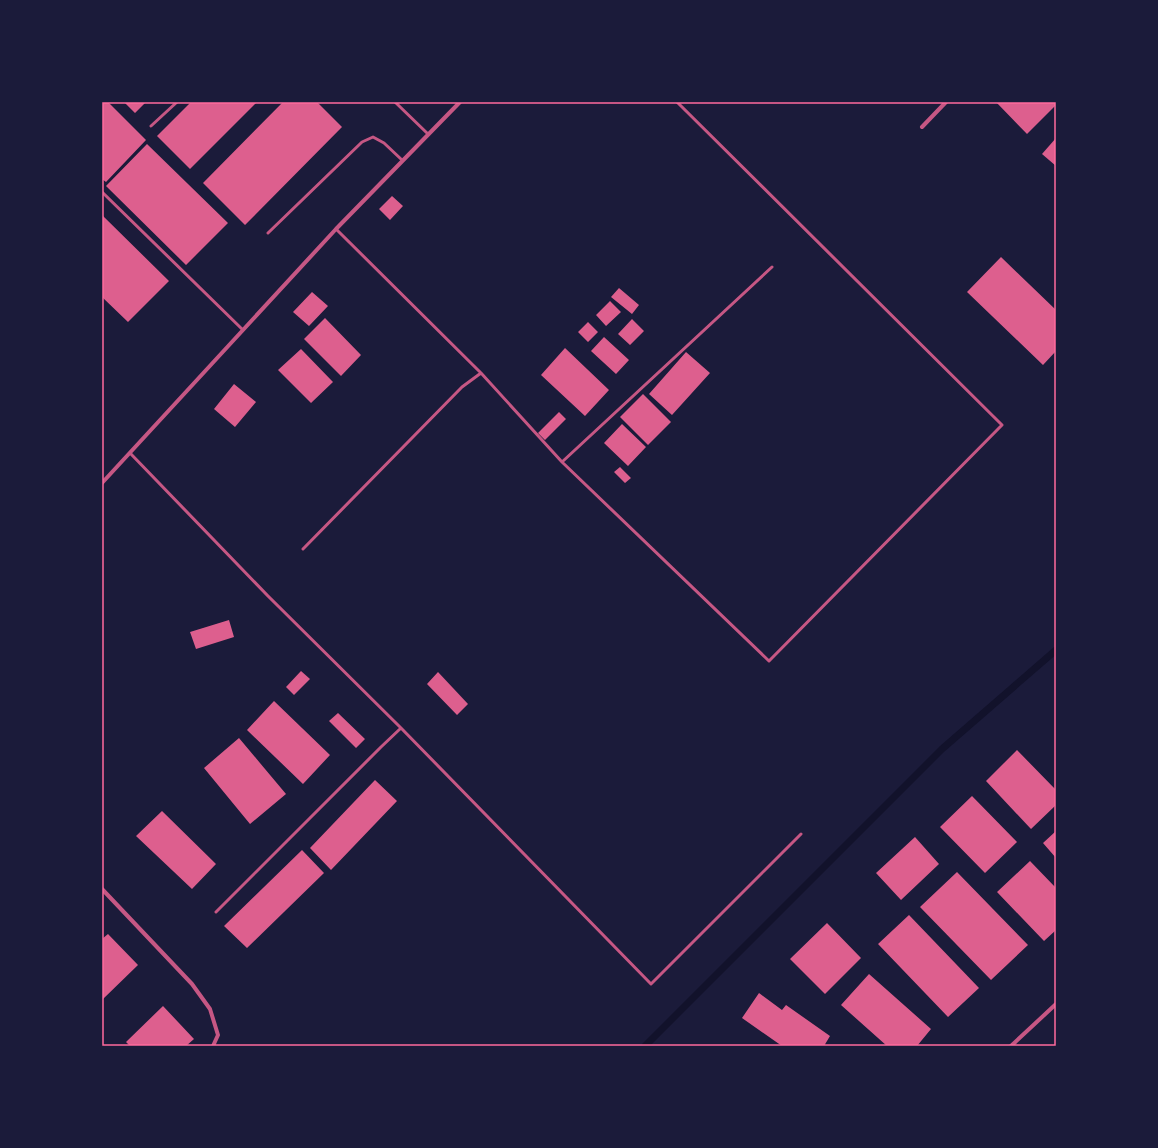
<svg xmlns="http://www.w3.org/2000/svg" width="1158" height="1148" font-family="Roboto,sans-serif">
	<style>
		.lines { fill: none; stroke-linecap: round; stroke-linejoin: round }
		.stream { stroke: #12122b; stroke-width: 7 }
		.building { fill: #dd5f8e }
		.service { stroke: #c65784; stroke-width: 3 }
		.minor { stroke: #c65784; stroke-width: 4 }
		.neatline { fill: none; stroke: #ff6b9d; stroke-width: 1.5 }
	</style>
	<rect width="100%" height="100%" fill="#1b1b3a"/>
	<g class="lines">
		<path class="stream" d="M645,1046L942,749L1056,650"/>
	</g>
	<path class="building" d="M102,102H108L146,140L106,182L102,179Z
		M124,102H146L135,113Z
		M191,102H257L190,169L157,136Z
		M283,102H317L342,127L245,225L203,183Z
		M996,102H1056V105L1027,134Z
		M1056,138V166L1042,154Z
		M147,144L228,223L186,265L106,186Z
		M392,196L403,206L390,220L379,209Z
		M102,215L169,281L128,322L102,297Z
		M1001,257L1056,310V351L1043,365L967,292Z
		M619,288L639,305L632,314L611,297Z
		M312,292L328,306L309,326L293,312Z
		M610,301L621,312L606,326L596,315Z
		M325,318L361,355L341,376L304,339Z
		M632,319L644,331L630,345L618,334Z
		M588,322L598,332L588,342L578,332Z
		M604,337L629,360L616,374L591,351Z
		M565,348L609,390L585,416L541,375Z
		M301,349L333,382L311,403L278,370Z
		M686,352L710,373L672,415L649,394Z
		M234,384L256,402L235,427L214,409Z
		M643,394L671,422L648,445L620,417Z
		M559,412L566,419L545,440L538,433Z
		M622,424L646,447L628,466L604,443Z
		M620,467L631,478L625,483L614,472Z
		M229,620L234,637L196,649L190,632Z
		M301,671L310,679L294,695L286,687Z
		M438,672L468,704L457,715L427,684Z
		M274,701L330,755L303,784L247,730Z
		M338,713L365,739L356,748L329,721Z
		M239,738L286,794L250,824L204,768Z
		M1017,750L1056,790V805L1031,829L986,781Z
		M375,780L397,801L331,870L310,848Z
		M972,796L1017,842L985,873L940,827Z
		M162,811L216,864L192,889L136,836Z
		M1056,831V858L1043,843Z
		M915,837L939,864L901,900L876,873Z
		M302,850L324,873L247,948L224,926Z
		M1030,861L1056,888V930L1044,941L997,892Z
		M957,872L1028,945L991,980L920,907Z
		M909,915L979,988L948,1017L878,944Z
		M827,923L861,958L825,994L790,959Z
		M108,934L138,965L102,1000V939Z
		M869,974L931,1029L917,1046H887L841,1005Z
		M759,993L782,1010L786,1005L830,1036L824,1046H782L742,1018Z
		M163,1006L194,1039L186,1046H130L126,1042Z"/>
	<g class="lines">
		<path class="service" d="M395,102L428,134
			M151,126L177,102
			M102,192L243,330
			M336,229L481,373L562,462L769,661L1002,425L677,102
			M268,233L362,142L373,137L384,143L402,160
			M130,453L268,596L401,728L381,747L216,912
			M562,462L772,267
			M303,549L462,387L481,373
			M401,728L651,984L801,834"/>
		<path class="minor" d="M922,127L946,102
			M102,483L336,229L460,102
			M102,889L192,984L210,1009L218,1035L213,1046
			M1011,1046L1056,1004"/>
	</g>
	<rect width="1158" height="1148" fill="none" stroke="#1b1b3a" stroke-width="206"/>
	<rect x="103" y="103" width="952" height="942" class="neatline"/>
</svg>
